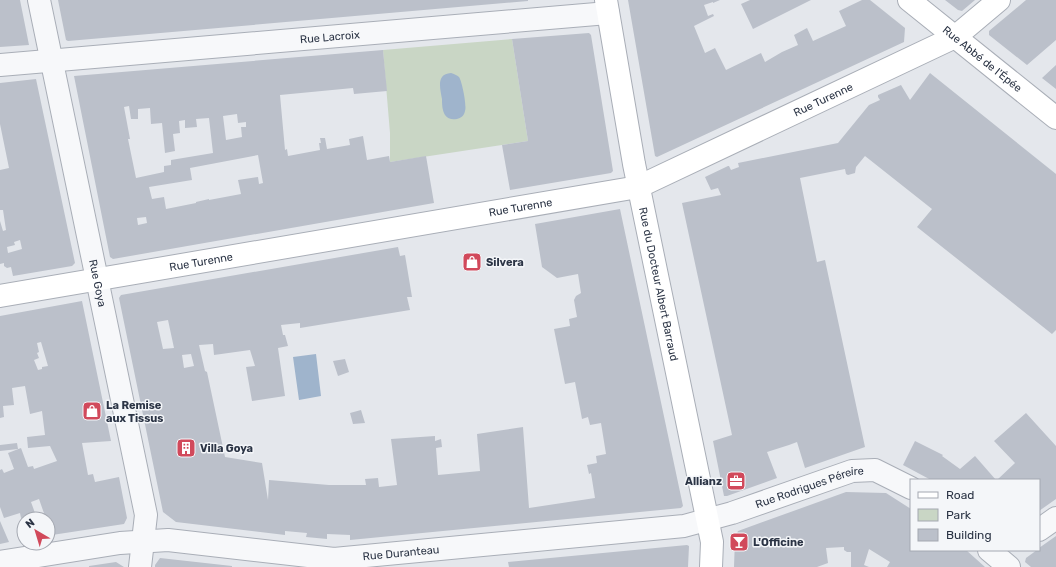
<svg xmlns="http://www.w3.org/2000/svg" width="1056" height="567" font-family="Rubik,sans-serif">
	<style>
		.green { fill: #c9d6c5 }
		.water { fill: #9fb4cc }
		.building { fill: #bbc0ca; fill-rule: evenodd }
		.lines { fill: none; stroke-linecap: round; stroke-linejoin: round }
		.street-casing { stroke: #a9aeb7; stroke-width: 24 }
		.secondary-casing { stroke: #a9aeb7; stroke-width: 24 }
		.street { stroke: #f7f8fa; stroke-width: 22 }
		.secondary { stroke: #fff; stroke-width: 22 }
		.labels { text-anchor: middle; stroke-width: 3; stroke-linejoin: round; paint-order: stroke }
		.street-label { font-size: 11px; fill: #2b3445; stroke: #f4f6f9 }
		.poi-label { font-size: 11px; font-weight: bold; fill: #2b3445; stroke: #f4f6f9; text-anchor: start }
	</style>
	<rect width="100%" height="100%" fill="#e4e7ec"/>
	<path class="green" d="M512,39L528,141L390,162V133L383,50Z"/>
	<path class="water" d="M451,73C454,74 457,75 459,77C462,81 467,106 465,111C464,116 461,118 457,119C452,120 448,119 445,115C442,110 442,103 442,99C440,88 436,74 451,73Z
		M316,354L321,396L299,400L293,357Z"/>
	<path class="building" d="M0,0H20L29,45L0,47Z
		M58,0H528V1L68,41L66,40Z
		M628,0H720L713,3V2L704,5L708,16L713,14L714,16L694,26L705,53L715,48L726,70L761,53L765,62L782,52L798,45L794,35L807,28L813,41L846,26L839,11L862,0H870L905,28L904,42L657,157L655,156Z
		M750,0H811L753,29L741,4Z
		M945,0H975L962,11L958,10Z
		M1026,0H1056V40L1027,65L989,35V31Z
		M589,33L591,35L613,171L611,173L510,190L502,145L528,141L512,39Z
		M383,50L387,91L354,94L353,88L280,95L285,150L287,149L288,156L320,150L319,143H321L320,138H325L327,149L350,145L349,139L363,136L367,160L389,156L390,162L426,156L434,203L113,259L110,257L74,76ZM129,106L131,119H138V109L150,108L151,124L162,123L165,153L175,151L173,134L180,133L179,121L185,120V128L197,127L196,119L209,118L213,153L171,160V165L164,166V172L136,178L128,139H130L124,107ZM237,114L238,123L246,122V127H241L242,137L226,140L223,116ZM258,155L263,183L259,184L258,177L238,180L241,194L209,200V199L196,202V203L166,209L164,197L152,199L149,187L192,180L190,168ZM146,217L147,223L138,225L137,218Z
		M1056,65V89L1042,78Z
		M930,73L1056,174V330L1052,334L917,227L932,209L865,156L856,167L855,173L848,175L846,174L845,169L800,178L817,262L825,260L865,447L805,468L797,442L789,445L767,452L777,478L727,496H724L713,441L732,435L682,203L721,195L718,188L711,190L705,177L728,166H729L731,170L739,167L738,163L838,143L869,105L880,100L878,97V95L901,85L910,100Z
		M36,79L75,263L72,266L13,276L11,267L7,268L4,266V263L0,264V221L3,231L6,230L3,210H0V170L9,168L0,124V83ZM20,240L22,249L8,253L7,247L15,245L14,242Z
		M620,209L683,506L681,508L350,540V535L327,534V539L306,537L307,533L285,531V535L176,522L163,512L119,298L121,295L398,247L400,256L405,255L412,297H407L410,310L300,328V323L281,325L283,335H285L288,346L278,348L285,396L252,401L246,367L255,366L250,350L214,355L213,344L199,345L205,371L207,372L225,457L262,463L268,500L269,480L329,485H366L365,479L378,478L379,487L397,485L391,439L435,436V441L441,439L442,447L436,448L438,475L480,471L477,434L523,427L529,508L595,498L591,473L589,474L587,465L597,463L596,456L606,454L601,423L590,425L588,417L582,419L575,382L565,384L554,329L570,326L569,319L577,317L574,300L576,296L581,293L578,274L557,278L542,267L535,224ZM168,320L174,348L163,349L157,322ZM191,354L194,366L184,368L182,355Z
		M82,301L111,441L82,443L88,475L93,474L95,482L119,477L127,518L124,524L52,535L48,525V519H46L39,499L31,502L35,513L21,518L20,513L4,518L0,507V470L2,469L4,473L14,469L8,453L21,448L28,467L33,466L34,469L57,461L50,446L28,448L27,437L45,435L42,411L30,414L25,386L12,388L14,405L3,406L4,417L0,418V316ZM41,342L48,366L42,367V369L38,370L34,360L39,358L37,353L39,352L37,343Z
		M345,359L349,372L338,376L333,361Z
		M361,410L365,423L353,424L350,413Z
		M1026,413L1056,446V499L1039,511V480H997L1015,463L994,441Z
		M915,441L943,455L942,456L960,469L975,456L996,480H931L903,465Z
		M17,443L18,449L0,451V445Z
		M846,492L886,493L911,509V550H966L985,567H887L890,562L869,549L864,565L869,567H851V552H847L844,550V547L826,548L828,563L817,567H734L735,538L738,531Z
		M0,521L9,542L0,544Z
		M1056,536V567H1031L1025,562L1026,558L1037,550H1039V548Z
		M687,545L689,546L688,567H509L508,562Z
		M160,558L232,566V567H155V565Z
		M116,562L124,567H89V566Z"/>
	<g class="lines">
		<defs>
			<g id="street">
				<path id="s1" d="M39,0L146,515L140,567"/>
				<path id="s2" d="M0,65L608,13"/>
				<path d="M1039,530L1056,518"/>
				<path d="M989,550L1009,567"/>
				<path id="s3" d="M0,562L120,543L168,540L334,559L684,526L732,513L852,471L875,470L911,488"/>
			</g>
			<g id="secondary">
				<path id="s4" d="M606,0L634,164L712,542L711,567"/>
				<path id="s5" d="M909,0L1056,118"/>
				<path id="s6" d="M0,296L638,187L955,37L999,0"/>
			</g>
		</defs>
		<use href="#street" class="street-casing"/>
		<use href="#secondary" class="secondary-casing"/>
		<use href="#street" class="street"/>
		<use href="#secondary" class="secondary"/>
	</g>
	<defs>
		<symbol id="shop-square" viewBox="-11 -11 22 22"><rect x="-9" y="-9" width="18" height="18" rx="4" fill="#d1495b" stroke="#f4f6f9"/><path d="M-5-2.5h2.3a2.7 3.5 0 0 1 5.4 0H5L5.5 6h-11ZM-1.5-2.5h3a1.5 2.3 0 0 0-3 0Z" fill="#fff"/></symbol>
		<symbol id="building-square" viewBox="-11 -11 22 22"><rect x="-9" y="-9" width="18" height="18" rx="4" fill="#d1495b" stroke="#f4f6f9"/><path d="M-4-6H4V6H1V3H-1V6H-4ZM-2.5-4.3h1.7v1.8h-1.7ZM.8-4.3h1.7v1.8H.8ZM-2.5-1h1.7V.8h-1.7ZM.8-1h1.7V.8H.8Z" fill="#fff"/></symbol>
		<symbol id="office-square" viewBox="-11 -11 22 22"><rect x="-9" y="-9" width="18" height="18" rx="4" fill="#d1495b" stroke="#f4f6f9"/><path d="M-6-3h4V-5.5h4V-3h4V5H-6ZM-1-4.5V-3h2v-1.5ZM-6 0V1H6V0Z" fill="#fff"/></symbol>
		<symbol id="bar-square" viewBox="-11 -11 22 22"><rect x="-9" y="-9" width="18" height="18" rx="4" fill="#d1495b" stroke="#f4f6f9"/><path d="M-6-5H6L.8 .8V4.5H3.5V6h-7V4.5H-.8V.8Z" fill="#fff"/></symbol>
	</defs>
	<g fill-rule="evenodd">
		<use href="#shop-square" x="461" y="251" width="22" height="22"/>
		<use href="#shop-square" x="81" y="400" width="22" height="22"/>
		<use href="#building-square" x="175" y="437" width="22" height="22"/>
		<use href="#office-square" x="725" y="470" width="22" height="22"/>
		<use href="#bar-square" x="728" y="531" width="22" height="22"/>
	</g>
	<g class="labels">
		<g class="street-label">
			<text dy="4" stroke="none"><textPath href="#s2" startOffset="331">Rue Lacroix</textPath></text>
			<text dy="4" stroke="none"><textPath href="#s5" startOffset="94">Rue Abbé de l'Épée</textPath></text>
			<text dy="4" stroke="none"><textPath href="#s6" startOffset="852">Rue Turenne</textPath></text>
			<text dy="4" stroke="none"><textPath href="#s6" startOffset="528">Rue Turenne</textPath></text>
			<text dy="4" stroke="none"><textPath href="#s6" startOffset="204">Rue Turenne</textPath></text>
			<text dy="4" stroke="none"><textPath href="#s1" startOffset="289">Rue Goya</textPath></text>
			<text dy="4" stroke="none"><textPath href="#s4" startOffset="289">Rue du Docteur Albert Barraud</textPath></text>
			<text dy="4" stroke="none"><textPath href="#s3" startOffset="820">Rue Rodrigues Péreire</textPath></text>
			<text dy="4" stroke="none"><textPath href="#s3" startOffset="404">Rue Duranteau</textPath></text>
		</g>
		<g class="poi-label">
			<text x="486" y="266">Silvera</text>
			<text x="106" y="409">La Remise<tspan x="106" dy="13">aux Tissus</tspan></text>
			<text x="200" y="452">Villa Goya</text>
			<text x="722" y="485" text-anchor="end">Allianz</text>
			<text x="753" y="546">L'Officine</text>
		</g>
	</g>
	<rect x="910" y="479" width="130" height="72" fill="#f4f6f9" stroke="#a4a8b1"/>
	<rect x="918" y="492" width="20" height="6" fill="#ffffff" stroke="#a4a8b1"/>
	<text x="946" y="499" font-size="12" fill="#2b3445">Road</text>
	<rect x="918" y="509" width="20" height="12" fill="#c9d6c5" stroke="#a4a8b1"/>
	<text x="946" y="519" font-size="12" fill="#2b3445">Park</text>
	<rect x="918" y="529" width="20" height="12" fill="#bbc0ca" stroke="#a4a8b1"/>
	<text x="946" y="539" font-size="12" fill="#2b3445">Building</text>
	<g transform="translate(36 531) rotate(322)"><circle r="19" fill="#f4f6f9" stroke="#a4a8b1"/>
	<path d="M0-3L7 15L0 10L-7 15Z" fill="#d1495b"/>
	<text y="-6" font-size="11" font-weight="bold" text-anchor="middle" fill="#2b3445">N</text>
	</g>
</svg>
